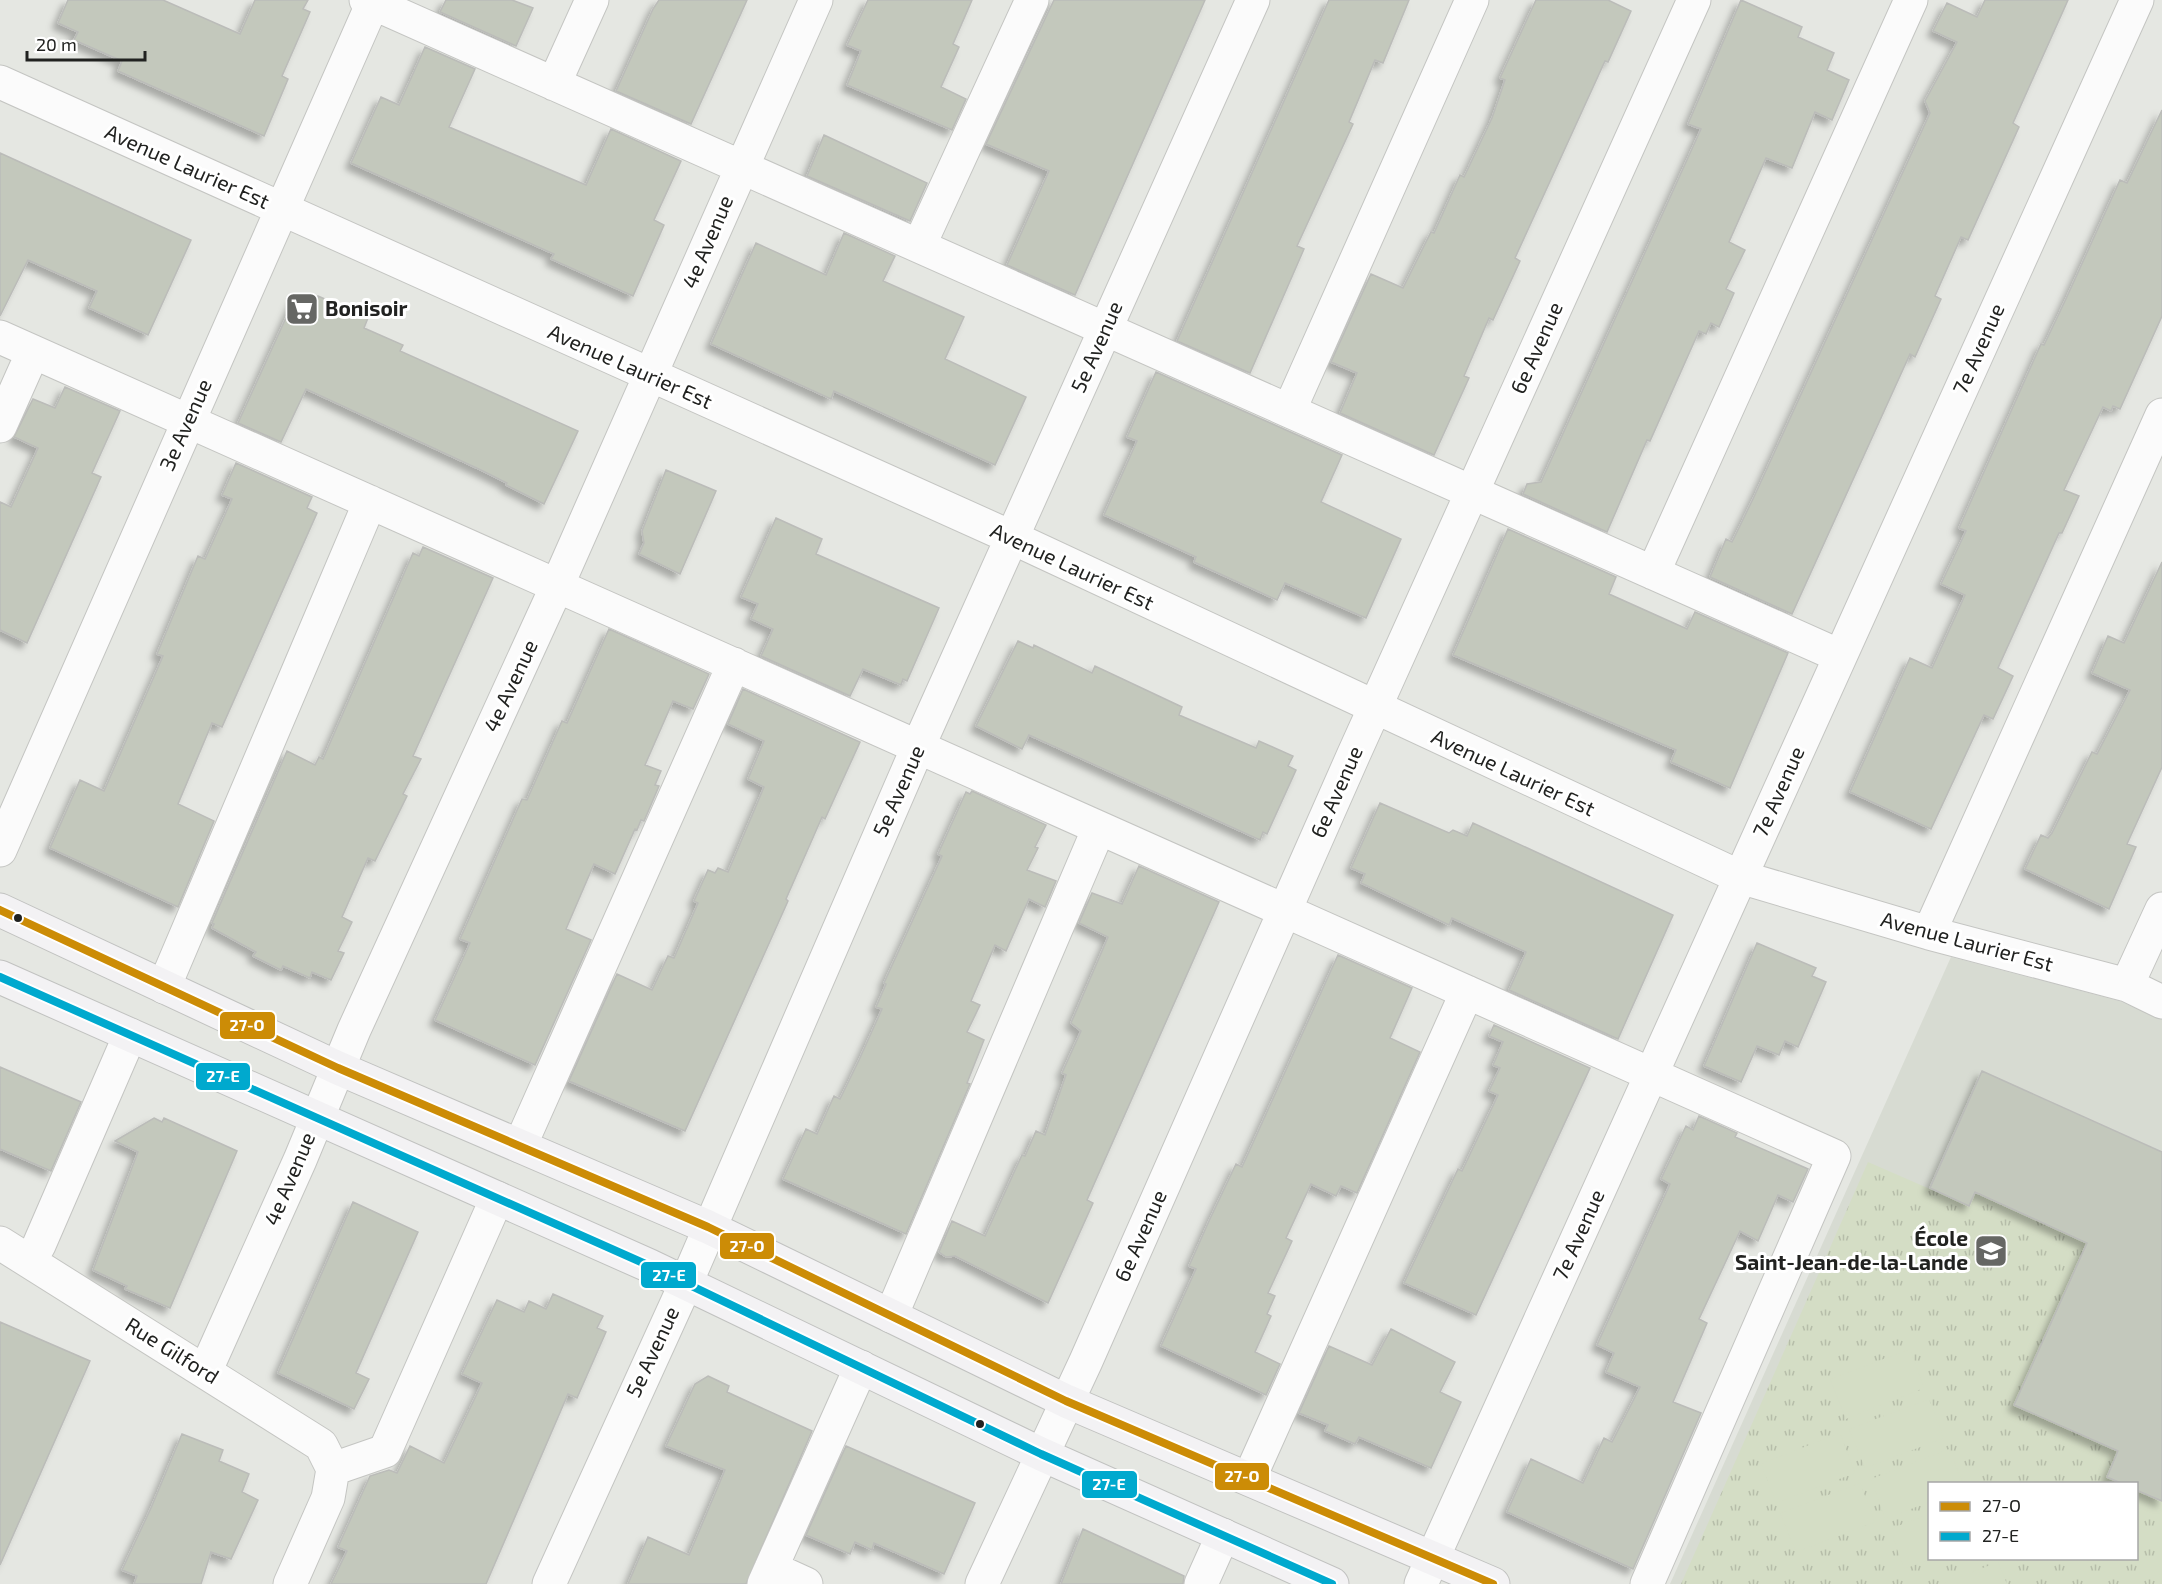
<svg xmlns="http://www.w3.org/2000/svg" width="2162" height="1584" font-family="'Exo 2',sans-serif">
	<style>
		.built { fill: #d7dbd2; fill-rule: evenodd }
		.grass { fill: url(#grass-tufts) }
		.garden { fill: #d4ddc5 }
		.building { fill: #c3c8bc; stroke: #bbbcb9; stroke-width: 1.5; filter: url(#shadow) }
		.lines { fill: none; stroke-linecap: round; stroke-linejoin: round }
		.minor-casing { stroke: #c4c5c2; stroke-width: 35 }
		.major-casing { stroke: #c1c2c0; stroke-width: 35 }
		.minor { stroke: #fbfbfb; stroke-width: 33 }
		.major { stroke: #f3f2f4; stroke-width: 33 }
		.bus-1-casing { stroke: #fff; stroke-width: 12 }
		.bus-2-casing { stroke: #fff; stroke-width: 12 }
		.bus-1 { stroke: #cc8c06; stroke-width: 8 }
		.bus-2 { stroke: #00a9ce; stroke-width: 8 }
		.bus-dot { fill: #212220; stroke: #fff; stroke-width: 2 }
		.labels { text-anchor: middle; stroke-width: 6; stroke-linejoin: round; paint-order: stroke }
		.street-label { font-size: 21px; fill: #212220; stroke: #fff }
		.poi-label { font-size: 21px; font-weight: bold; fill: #212220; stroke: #fff; text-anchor: start }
		.line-badge { stroke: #fff; stroke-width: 2 }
		.badge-label { font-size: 16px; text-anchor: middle; font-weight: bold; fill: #fff }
	</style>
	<defs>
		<pattern id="grass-tufts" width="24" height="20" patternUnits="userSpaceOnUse" patternTransform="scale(1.5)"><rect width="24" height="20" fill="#d4ddc5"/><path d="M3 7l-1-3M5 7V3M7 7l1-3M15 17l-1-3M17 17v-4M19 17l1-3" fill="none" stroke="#b6bda9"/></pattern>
		<filter id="shadow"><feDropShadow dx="-5.5" dy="5.5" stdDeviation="3" flood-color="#0004"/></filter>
	</defs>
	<rect width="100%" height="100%" fill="#e5e7e2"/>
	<path class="built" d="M1951,957L2119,1001L2162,1019V1584H1670ZM1930,1484H2136V1558H1930Z"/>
	<path class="grass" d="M1868,1162L1969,1206L1975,1192L2134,1264L2069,1284L2014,1405L2126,1434L2107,1476L2123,1483L1930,1484V1558H2136L2137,1490L2162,1501V1584H1681Z"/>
	<path class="garden" d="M1910,1349L1924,1388L1846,1419L1830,1379Z
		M1929,1399L1944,1438L1865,1468L1849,1429Z
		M1840,1433L1855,1473L1776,1503L1761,1464Z
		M1949,1449L1963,1483L1930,1484L1929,1502L1885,1519L1871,1479Z
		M1860,1483L1875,1522L1796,1552L1780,1513Z
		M1929,1514L1931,1559L1904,1569L1890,1529Z
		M1998,1562L2007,1584H1942Z"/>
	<path class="building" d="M68,0H163L240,34L255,0H308L303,9L310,12L282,76L288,79L264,136L118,71L122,61L74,40L78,32L58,23Z
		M446,0H512L533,8L516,46L440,12Z
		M659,0H747L691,124L616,91L653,9Z
		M868,0H972L953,44L959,47L941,87L966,99L952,130L847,85L861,51L847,45Z
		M1054,0H1205L1075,295L1007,265L1049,171L986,144Z
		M1329,0H1409L1383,63L1375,60L1349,122L1353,124L1297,246L1304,249L1250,373L1177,341Z
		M1536,0H1608L1631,11L1608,62L1605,61L1515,258L1520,261L1493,320L1489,318L1464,376L1469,378L1434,455L1340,413L1357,373L1331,362L1371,274L1403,288L1431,232L1434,233L1460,175L1464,177L1492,118L1505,80L1500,78Z
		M1741,0L1802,27L1798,37L1834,53L1827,70L1849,80L1832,120L1815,112L1792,168L1766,158L1729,242L1745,250L1726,289L1734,293L1719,327L1711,323L1706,334L1699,331L1650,441L1647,440L1607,532L1523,494L1527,484L1541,482L1701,129L1688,124Z
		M1985,0H2068L2013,123L2019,127L1968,240L1961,237L1935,296L1941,299L1915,357L1910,354L1792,614L1710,577L1726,539L1732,542L1753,499L1930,113L1925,101L1957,42L1933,31L1947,3L1977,17Z
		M425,47L475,69L449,127L586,185L611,129L681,161L654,220L664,225L633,296L551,259L554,254L351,163L381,97L399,105Z
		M2162,110V316L2120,409L2113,406L2111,411L2103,407L2064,490L2079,496L2062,533H2059L1998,668L2013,676L1993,719L1984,715L1931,829L1850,792L1910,658L1932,668L1965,595L1941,584L1966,531L1959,528L2041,344L2044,345L2065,301L2120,180L2127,183Z
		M824,135L927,183L910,221L807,176Z
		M0,153L191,240L148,335L89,308L97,291L28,260L0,316Z
		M844,233L895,256L883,281L964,317L945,359L1026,397L995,465L834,391L831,399L711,344L756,243L826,275Z
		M296,296L314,304L318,296L368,318L364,328L403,345L400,351L578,431L544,504L506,485L507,483L483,471L306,389L281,442L238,423Z
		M1156,372L1342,455L1321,502L1401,539L1366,618L1285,583L1277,600L1194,562L1196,557L1104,515L1137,441L1127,437Z
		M65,387L120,411L92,473L101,477L27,643L0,630V502L11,507L38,448L14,437L33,399L55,408Z
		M236,463L312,497L307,508L317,513L222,727L212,723L178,804L214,821L178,907L50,848L80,780L104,791L163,656L157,654L198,556L205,559L232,499L222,495Z
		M666,470L716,491L680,574L639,554L644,543L642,531Z
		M776,518L822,539L816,554L939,608L907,681L903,679L901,685L863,669L850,696L761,656L773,629L751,619L758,604L741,597Z
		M1508,529L1616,577L1609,594L1687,629L1695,612L1788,653L1730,788L1671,762L1676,750L1453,655Z
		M423,547L493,578L413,756L421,759L403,794L407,796L375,861L368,858L342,917L352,922L338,951L344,953L331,980L312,972L310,978L283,966L281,970L253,956L256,952L212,928L214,924L212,923L287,751L315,765L319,757L323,759L413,553L419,556Z
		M2162,562V767L2127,844L2136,847L2109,909L2025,869L2041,835L2048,838L2052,833L2092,752L2097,754L2130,690L2092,673L2108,636L2124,643Z
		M609,629L709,674L693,709L673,701L645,765L661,771L655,785L659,786L644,821L641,820L637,830L635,829L615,874L594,864L566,929L591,940L535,1065L435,1020L470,943L460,939L522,799L527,800L562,721L567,723Z
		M1018,641L1033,648L1034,645L1092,673L1095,666L1182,707L1179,715L1256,748L1259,741L1293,756L1288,766L1296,770L1267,834L1263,832L1260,840L1029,735L1022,749L976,726Z
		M743,689L860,742L825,819L822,817L786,899L788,901L685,1131L569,1081L617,974L652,990L668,956L674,958L698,903L694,901L708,870L715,873L718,868L728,872L764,787L748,779L764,741L728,724Z
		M972,791L1046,825L1035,847L1038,848L1027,870L1056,881L1045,907L1029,899L1006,951L995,945L971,1001L980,1005L967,1032L984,1040L967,1083L970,1084L906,1234L783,1179L806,1129L817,1134L834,1096L840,1099L859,1060L882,1009L876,1007L886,984L884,983L942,856L938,854L966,792L970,794Z
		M1380,803L1449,833L1453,830L1467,836L1473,823L1673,915L1618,1039L1509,990L1526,952L1452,918L1449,925L1361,883L1365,874L1351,868Z
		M1139,866L1219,902L1087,1200L1093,1203L1048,1303L955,1256L946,1257L939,1252L952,1221L985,1236L1022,1155L1025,1156L1036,1131L1045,1135L1066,1075L1062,1073L1081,1031L1071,1023L1108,937L1079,923L1092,893L1122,904Z
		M1757,943L1816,968L1812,976L1826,982L1798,1047L1785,1041L1779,1055L1757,1046L1741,1082L1704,1066Z
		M1338,955L1412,988L1390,1038L1420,1052L1357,1193L1341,1186L1336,1196L1311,1184L1286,1238L1292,1241L1268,1293L1275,1296L1267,1314L1271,1316L1255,1352L1280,1364L1266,1395L1161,1346L1196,1269L1189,1266L1209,1221L1236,1164L1242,1167Z
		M1494,1025L1590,1068L1476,1315L1404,1283L1458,1169L1462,1171L1498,1095L1489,1091L1500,1068L1493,1065L1503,1042L1489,1036Z
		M0,1067L81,1102L51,1171L0,1149Z
		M1982,1071L2162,1152V1501L2136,1490V1484H2123L2107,1477L2118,1451L2014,1405L2087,1243L1975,1192L1969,1206L1930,1188Z
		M1699,1116L1737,1133L1735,1137L1808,1169L1793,1202L1778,1195L1758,1241L1740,1231L1699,1319L1707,1323L1673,1402L1701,1413L1633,1569L1507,1512L1531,1459L1583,1483L1604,1438L1612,1442L1640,1387L1606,1372L1614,1353L1597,1345L1670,1184L1661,1179L1686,1126L1693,1130Z
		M154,1118L162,1122L164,1118L237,1151L170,1308L125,1289L127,1286L93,1270L138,1152L115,1141Z
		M353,1202L418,1232L356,1373L369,1379L354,1409L278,1373Z
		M553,1294L603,1316L597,1328L606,1332L577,1398L568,1394L486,1584H331L347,1551L338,1547L370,1476L389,1470L397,1473L410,1446L444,1463L482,1383L462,1374L497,1300L524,1312L529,1301L546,1309Z
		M0,1322L90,1361L0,1565Z
		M1391,1329L1455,1362L1440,1392L1461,1402L1431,1468L1359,1437L1355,1444L1325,1431L1328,1425L1299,1413L1329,1346L1372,1365Z
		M708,1376L729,1386L727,1392L812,1431L746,1584H628L648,1537L689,1555L725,1470L666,1446L695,1384Z
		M182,1434L223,1450L219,1461L249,1474L242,1492L258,1500L231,1559L211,1552L201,1584H134L137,1576L122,1570L151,1508Z
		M846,1446L975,1503L944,1574L874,1543L872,1550L855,1542L850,1554L806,1535Z
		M1083,1529L1184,1576L1183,1584H1061Z"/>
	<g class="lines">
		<defs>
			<path id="minor" d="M366,0L1840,656
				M0,82L1013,538L1740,877L1929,933L2127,985L2162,1002
				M554,84L592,0
				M919,246L1032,0
				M0,337L1834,1156L1647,1584
				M1289,411L1472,0
				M0,426L33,352
				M1653,573L1911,0
				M0,850L374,0
				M1929,933L2162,415
				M2127,985L2162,909
				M164,987L370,502
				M520,1146L734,664
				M0,1243L321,1445L333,1469
				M30,1261L39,1245L130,1035
				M891,1316L1099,828
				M205,1372L300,1160L354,1030L557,586L816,0
				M333,1469L385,1451L497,1198
				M1249,1479L1467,992
				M771,1568L806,1584
				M290,1584L328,1498L333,1469
				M549,1584L686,1283L918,747L1253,0
				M764,1584L861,1367
				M982,1584L1086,1361L1353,756L1694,0
				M1201,1584L1223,1535
				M1421,1584L2137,0"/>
			<path id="major" d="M0,910L338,1068L708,1227L1066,1401L1493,1584
				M0,977L650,1266L1041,1454L1332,1584"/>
		</defs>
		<use href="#minor" class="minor-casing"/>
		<use href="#major" class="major-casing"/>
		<use href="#minor" class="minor"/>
		<use href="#major" class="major"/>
		<defs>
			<path id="bus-1" d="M0,910L338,1068L708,1227L1066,1401L1493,1584"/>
			<path id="bus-2" d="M0,977L650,1266L1041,1454L1332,1584"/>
		</defs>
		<use href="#bus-1" class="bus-1-casing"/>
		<use href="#bus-2" class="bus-2-casing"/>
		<use href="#bus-1" class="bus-1"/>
		<use href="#bus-2" class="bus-2"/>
	</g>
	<defs>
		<symbol id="supermarket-square" viewBox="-11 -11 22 22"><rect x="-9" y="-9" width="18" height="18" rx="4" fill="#666764" stroke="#fff"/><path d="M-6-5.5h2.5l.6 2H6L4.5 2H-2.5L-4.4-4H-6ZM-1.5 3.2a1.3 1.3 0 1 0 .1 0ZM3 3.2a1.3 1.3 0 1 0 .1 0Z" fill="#fff"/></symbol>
		<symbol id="school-square" viewBox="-11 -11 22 22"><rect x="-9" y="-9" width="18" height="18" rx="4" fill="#666764" stroke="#fff"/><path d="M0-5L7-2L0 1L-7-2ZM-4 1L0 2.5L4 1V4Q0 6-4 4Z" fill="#fff"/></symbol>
	</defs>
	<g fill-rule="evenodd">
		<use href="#supermarket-square" x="283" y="290" width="38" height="38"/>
		<use href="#school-square" x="1972" y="1232" width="38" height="38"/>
	</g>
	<g class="bus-dot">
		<circle cx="18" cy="918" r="5"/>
		<circle cx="980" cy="1424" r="5"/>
	</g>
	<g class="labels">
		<g class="street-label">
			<text transform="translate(187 167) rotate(24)" y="7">Avenue Laurier Est</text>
			<text transform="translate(708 242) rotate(-67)" y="7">4e Avenue</text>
			<text transform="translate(1097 347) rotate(-66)" y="7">5e Avenue</text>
			<text transform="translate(1537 348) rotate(-66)" y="7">6e Avenue</text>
			<text transform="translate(1979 349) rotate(-66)" y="7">7e Avenue</text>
			<text transform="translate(630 367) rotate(24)" y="7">Avenue Laurier Est</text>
			<text transform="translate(186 425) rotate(-66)" y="7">3e Avenue</text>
			<text transform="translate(1072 567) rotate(25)" y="7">Avenue Laurier Est</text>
			<text transform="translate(511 686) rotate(-65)" y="7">4e Avenue</text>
			<text transform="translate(1513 773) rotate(25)" y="7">Avenue Laurier Est</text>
			<text transform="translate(899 791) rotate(-66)" y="7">5e Avenue</text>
			<text transform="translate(1337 792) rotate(-66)" y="7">6e Avenue</text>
			<text transform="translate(1779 792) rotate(-66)" y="7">7e Avenue</text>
			<text transform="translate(1967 942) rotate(15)" y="7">Avenue Laurier Est</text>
			<text transform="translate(290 1179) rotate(-67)" y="7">4e Avenue</text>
			<text transform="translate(1579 1235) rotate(-66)" y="7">7e Avenue</text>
			<text transform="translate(1141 1236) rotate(-66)" y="7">6e Avenue</text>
			<text transform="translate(172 1351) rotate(32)" y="7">Rue Gilford</text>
			<text transform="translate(653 1352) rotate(-65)" y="7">5e Avenue</text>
		</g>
		<g class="poi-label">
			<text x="325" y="316">Bonisoir</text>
			<text x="1968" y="1246" text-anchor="end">École<tspan x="1968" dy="24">Saint-Jean-de-la-Lande</tspan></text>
		</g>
	</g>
	<g class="line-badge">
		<rect x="219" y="1011" width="57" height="29" rx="6" fill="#cc8c06"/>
		<rect x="195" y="1062" width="56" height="29" rx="6" fill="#00a9ce"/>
		<rect x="719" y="1232" width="56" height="28" rx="6" fill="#cc8c06"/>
		<rect x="640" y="1261" width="57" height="28" rx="6" fill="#00a9ce"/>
		<rect x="1214" y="1462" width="56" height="29" rx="6" fill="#cc8c06"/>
		<rect x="1081" y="1470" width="57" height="29" rx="6" fill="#00a9ce"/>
	</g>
	<g class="badge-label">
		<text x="247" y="1031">27-O</text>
		<text x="223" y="1082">27-E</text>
		<text x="747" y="1252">27-O</text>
		<text x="669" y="1281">27-E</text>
		<text x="1242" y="1482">27-O</text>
		<text x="1109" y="1490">27-E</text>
	</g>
	<rect x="1928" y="1482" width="210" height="78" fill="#ffffff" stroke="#a6a7a6" stroke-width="1.5"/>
	<rect x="1940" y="1502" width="30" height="9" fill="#cc8c06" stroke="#a6a7a6" stroke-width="1.5"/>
	<text x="1982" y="1512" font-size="18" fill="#212220">27-O</text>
	<rect x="1940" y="1532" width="30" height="9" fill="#00a9ce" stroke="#a6a7a6" stroke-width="1.5"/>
	<text x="1982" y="1542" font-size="18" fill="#212220">27-E</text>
	<path d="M27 51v9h118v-9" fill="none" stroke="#212220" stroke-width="3"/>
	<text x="36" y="51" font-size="18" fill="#212220" stroke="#ffffff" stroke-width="4.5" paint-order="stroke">20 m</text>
</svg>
